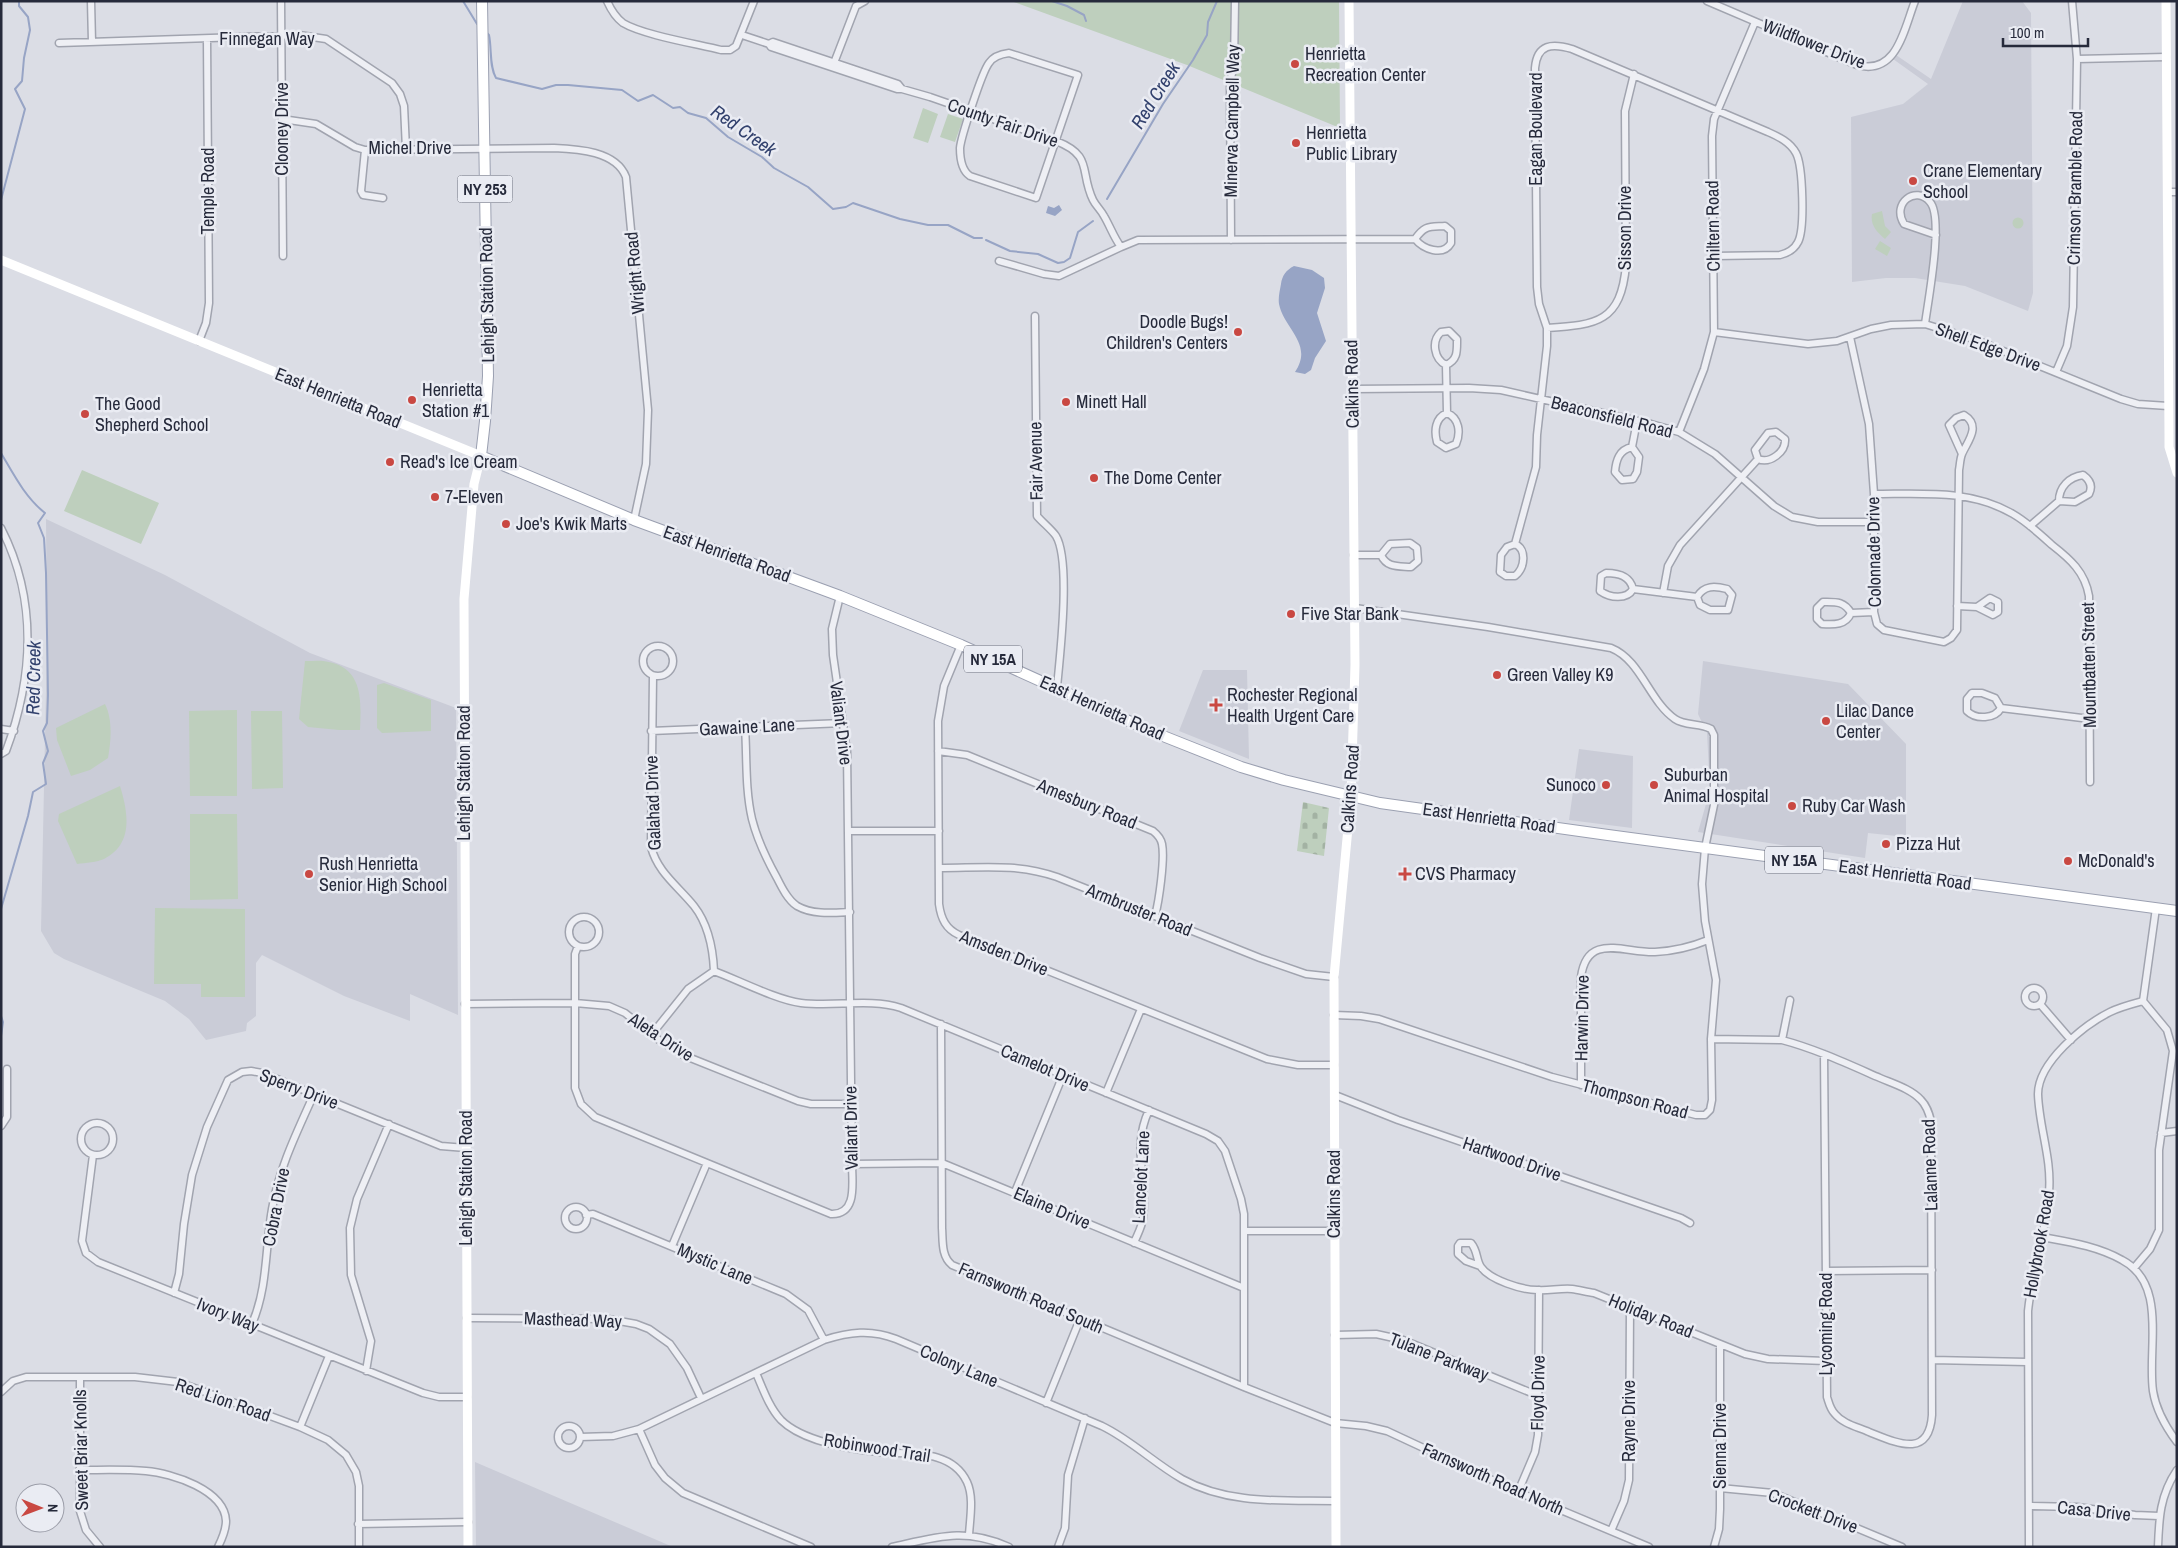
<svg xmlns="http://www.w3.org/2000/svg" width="2178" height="1548" font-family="'Archivo Narrow',sans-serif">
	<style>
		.built { fill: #caccd7 }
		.green { fill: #becfbd }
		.cemetery { fill: url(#cemetery-stones) }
		.water { fill: #97a4c5 }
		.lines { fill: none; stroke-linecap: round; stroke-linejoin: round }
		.stream { stroke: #97a4c5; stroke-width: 2 }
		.street-casing { stroke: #a1a4af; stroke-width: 9 }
		.primary-casing { stroke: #9ba0b1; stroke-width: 12 }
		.street { stroke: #eeeff4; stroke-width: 6 }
		.secondary { stroke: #fff; stroke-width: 9 }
		.primary { stroke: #fff; stroke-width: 10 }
		.poi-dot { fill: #c94842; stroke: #eaecf3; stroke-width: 2 }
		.labels { text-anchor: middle; stroke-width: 5; stroke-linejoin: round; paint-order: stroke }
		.shield { fill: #eaecf3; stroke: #616472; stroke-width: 1 }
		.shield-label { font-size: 16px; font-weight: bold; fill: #262a3b }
		.street-label { font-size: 18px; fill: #262a3b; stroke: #eaecf3 }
		.poi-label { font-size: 18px; fill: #262a3b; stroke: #eaecf3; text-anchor: start }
		.water-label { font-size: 19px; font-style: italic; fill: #32416d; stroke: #eaecf3 }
	</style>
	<defs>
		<pattern id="cemetery-stones" width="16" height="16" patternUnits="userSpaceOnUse" patternTransform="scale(1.25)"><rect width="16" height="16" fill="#becfbd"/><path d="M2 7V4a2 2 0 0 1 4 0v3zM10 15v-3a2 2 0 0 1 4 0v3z" fill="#a3b2a3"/></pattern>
	</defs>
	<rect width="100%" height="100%" fill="#dbdde5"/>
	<path class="built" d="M1963,1H2022L2031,13L2033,293L2028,311L1965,286L1915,278H1886L1852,282L1851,117L1903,104L1928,84L1893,59L1896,55L1931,79Z
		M46,519L165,575L310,653L456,708L458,1015L410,994V1021L344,996L262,955L256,963V1016L247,1023L246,1031L206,1040L189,1019L165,1001L64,959L54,953L41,931L47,642Z
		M1703,661L1848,684L1906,744V837L1868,833L1865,858L1698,832L1710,790L1707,733L1698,714Z
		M1203,670H1247L1249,759L1179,731Z
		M1579,749L1633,756L1632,828L1569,820Z
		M475,1462L673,1547H476Z"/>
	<path class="green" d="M1011,1H1339L1340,128L1187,65Z
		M923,108L938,114L928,143L913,138Z
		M948,114L963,119L955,142L940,137Z
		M1882,211L1885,226L1891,232L1885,239C1877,232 1870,225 1872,214Z
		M2012.5 223a5.5 5.5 0 1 1 11 0a5.5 5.5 0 1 1-11 0Z
		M1880,241L1891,248L1887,256L1875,249Z
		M82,470L159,503L141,544L64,511Z
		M305,661C313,661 322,660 329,662C364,669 361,703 360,730H339L308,727L299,719Z
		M384,683L431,700V731L382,733L377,728V685Z
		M105,704C113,720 111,741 108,758L90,770L71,776L57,740L56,728Z
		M237,710V796H190L189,711Z
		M251,711H282L283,788L252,789Z
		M120,786C128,812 134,844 104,859C97,862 86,863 77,864L58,821L59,814Z
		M190,814H237L238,899L190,900Z
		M155,908L245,909V997H201V984H154Z"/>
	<path class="cemetery" d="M1303,802L1329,808L1324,856L1297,851Z"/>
	<path class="water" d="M1059,205L1062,210L1055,216L1046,213L1048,206L1054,208Z
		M1294,266L1312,270L1324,278L1325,288L1317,313L1326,341L1315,358L1311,370L1305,374L1295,372C1314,344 1284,329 1279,304C1278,297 1280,290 1281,284C1282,276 1286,270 1294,266Z"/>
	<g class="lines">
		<path class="stream" d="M463,1L477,24
			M1052,1L1067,6L1084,15L1086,21
			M487,33L489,35C492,49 489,66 496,78L542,89L556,85H568L622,90L638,101L653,95L673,108L680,107L688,113L706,118L728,137L762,157L774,168L808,187L833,209L846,207L853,203L900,219L928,225H948L974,238H982
			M1107,199L1163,104L1193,60L1207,35L1208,22L1217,1
			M1,200L25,109L15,89L22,81L24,58L30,30L28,17L19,6V1
			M986,240L1010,251L1038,254L1058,263L1064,262L1070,258L1078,232L1093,221
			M1,453C14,475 25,497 45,513L38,523L44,538L46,573L48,695L47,723L43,731L48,751L43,763L46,784L33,792L28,816L1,909
			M1,1016L3,1022L1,1036"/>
		<defs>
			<path id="street" d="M91,1L92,42
				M281,1L283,256
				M607,1C611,10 615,17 623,23C643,35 697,44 721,50H730L736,46L754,1
				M1707,1L1857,65C1897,76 1904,29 1915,1
				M856,6L865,1
				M742,35L769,44
				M59,43L299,35L326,39L392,83L400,94L404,106L406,149
				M1009,53L1078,75L1036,198L970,176C961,170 960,158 960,148C961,137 982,72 989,63C993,57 1001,54 1009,53Z
				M2077,59L2166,57
				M834,63L856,6
				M902,89L898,84L773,42L769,44L771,47L897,89H902L930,97L1056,141C1094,156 1079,171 1093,200C1096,206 1101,210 1104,216C1110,226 1114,238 1121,247L1059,276L1044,274L999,261
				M282,119L316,124L355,147L365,150L554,148C578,149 616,151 626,177L648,410L646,464L634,520
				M365,150L361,191L363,195L383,198
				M2168,192H2177
				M1231,240L1230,82L1234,65L1235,1
				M1121,247L1138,240L1415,239C1423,249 1443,257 1451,243V231L1445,226C1429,227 1425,225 1415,239
				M1035,316L1037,516C1043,523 1051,529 1056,536C1071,561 1060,656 1057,687
				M1925,324C1928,301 1944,218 1930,202C1916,185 1891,203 1904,224L1936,235
				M1547,328C1597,325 1621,322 1626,265L1625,111L1634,74
				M1714,332L1808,344L1837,341L1871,329L1891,325L1925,324L1976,340L2121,399L2138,404L2168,406
				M1850,337L1869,424L1874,494V612L1877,624L1884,630L1944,642L1951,638L1957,630L1959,470C1960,465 1960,459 1962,454C1967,442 1982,426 1964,415L1956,418L1949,425L1962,454
				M199,341L206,323L209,303L207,39
				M1446,365C1434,359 1431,341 1441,332L1449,331L1457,339C1457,351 1458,360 1446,365L1447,413C1435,418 1434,431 1437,442L1446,448L1456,444C1461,432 1459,418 1447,413
				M2056,372L2067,346L2073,307L2077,59L2072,1
				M1353,389L1469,388L1501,390L1651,424L1679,432L1715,454L1774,506L1792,517L1818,522H1873
				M1679,432L1704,369L1714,332L1712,136L1714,119L1755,22
				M1632,447L1639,457L1637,472L1633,479L1622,480L1615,472C1616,460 1619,450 1632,447L1637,421
				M1874,494C1921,494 1971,489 2013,514C2027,522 2040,534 2052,545C2070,559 2085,572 2089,596L2090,782
				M2030,526L2059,501L2075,502L2089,494C2093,486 2090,480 2083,475C2069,477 2059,487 2059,501
				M1,528C38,600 33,678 6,751L1,754
				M1515,544C1527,549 1525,568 1515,576H1506L1500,572L1501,555L1507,547L1515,544L1536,467L1537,435L1547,346V328L1539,304L1537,287L1535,68C1537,44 1552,43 1572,49L1768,132C1779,137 1790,142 1796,153C1803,166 1805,229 1798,242C1794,250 1788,253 1780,255L1714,256
				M1354,555H1381C1387,568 1398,566 1411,567L1418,561L1417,548L1410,543L1390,544L1381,555
				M1633,589C1627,600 1610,598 1600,591L1601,576L1606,573C1619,573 1630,576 1633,589L1697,597L1700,605L1710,610H1728L1732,595L1727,589C1715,586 1704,585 1697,597
				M1663,593L1668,566L1680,545L1758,459C1770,464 1786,452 1785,439L1776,432L1768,433L1755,450L1758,459
				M1957,606L1977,607L1993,615L1998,612V602L1990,598L1977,607
				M1851,613C1846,625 1834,625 1822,624L1817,619V608L1823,602C1836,602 1844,601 1851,613L1874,612
				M961,645L944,686L938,721L939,904C941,919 946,929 959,935L1267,1059L1298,1065H1334
				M643 661a15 15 0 1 1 30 0a15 15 0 1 1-30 0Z
				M653,676L651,847C658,873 678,886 694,906C708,924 713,948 714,971
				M2001,708C1995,719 1976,720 1967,711V699L1972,693H1982L1995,698L2001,708L2090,719
				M745,727C747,757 745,789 752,819C757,839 767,860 777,878C782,888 788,900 797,906C813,915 832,913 850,912
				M1,729L14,731
				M651,731L843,723
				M938,751L967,755L1153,831C1158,835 1161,839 1162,844C1165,859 1159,901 1155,916
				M849,831H939
				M939,868C982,868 1015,863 1057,877L1260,958L1306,974L1334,977
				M569 932a15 15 0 1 1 30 0a15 15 0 1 1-30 0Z
				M578,946L575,954V1088L581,1104L595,1117L831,1214C858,1215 852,1182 852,1164L847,752L833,655L832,629L840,596
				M714,971C738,980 777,1000 801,1003C835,1007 869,998 901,1008L1206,1134L1218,1141L1225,1151L1241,1199L1244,1214V1387
				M2025 997a9 9 0 1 1 18 0a9 9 0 1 1-18 0Z
				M2143,1001L2156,908
				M465,1004L575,1003L609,1006L625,1013L659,1040L683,1055L798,1101L811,1104H851
				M2040,1004L2071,1040
				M1334,1015L1361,1016L1379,1019L1552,1077L1696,1115H1705L1710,1110L1712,1100L1711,1039L1716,980L1705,921L1702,884L1705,848L1714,805V735L1711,729C1700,723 1685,726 1675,719C1649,701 1641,660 1611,648L1488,627L1355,608
				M941,1024L942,1228C943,1241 941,1256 952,1265L1244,1387L1335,1423L1366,1426L1387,1431L1518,1492L1649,1547
				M652,1034L688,989L714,971
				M1711,1039L1782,1040C1816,1049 1848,1064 1880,1078C1894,1084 1911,1089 1921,1100C1927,1106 1929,1113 1931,1121L1932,1415C1929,1459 1897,1443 1869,1432C1858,1427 1843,1424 1835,1414C1830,1409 1829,1403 1827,1397L1824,1054
				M1782,1040L1790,1000
				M1581,1085V977C1587,932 1624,953 1655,952C1674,951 1691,947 1708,940
				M1106,1093L1141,1009
				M1335,1095L1398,1120L1681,1218L1690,1223
				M81 1139a16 16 0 1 1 32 0a16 16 0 1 1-32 0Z
				M1,1126L7,1117V1069
				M2161,1133L2177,1131
				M93,1155L82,1241L86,1253L98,1262L423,1393L439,1397H467
				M852,1164L942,1163L1244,1288
				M1015,1192L1063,1075
				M565 1218a11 11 0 1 1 22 0a11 11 0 1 1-22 0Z
				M586,1215L593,1214L786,1294L808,1310L824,1340
				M1245,1231H1334
				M2042,1237C2069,1242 2097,1246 2122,1260C2168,1284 2147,1349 2153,1391C2156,1410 2165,1426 2177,1442
				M1134,1243C1137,1235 1142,1227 1143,1218C1148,1180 1131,1148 1149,1110
				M672,1246L707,1163
				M1480,1266L1466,1261L1458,1254V1246L1460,1243H1471C1478,1251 1476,1260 1481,1267C1490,1280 1522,1290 1537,1290C1548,1291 1560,1288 1572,1289C1579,1290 1587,1292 1594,1293L1745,1354L1768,1359L1826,1361
				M2134,1268L2150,1249L2159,1230V1150L2173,1051L2167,1030L2143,1001
				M1826,1271L1932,1270
				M174,1293L179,1274L184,1224L192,1175L207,1127L228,1080L242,1072L251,1071L262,1073L441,1146L466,1148
				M467,1318L608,1319L636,1324L649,1329L670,1344L687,1368L701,1398
				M252,1324C268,1287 265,1248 272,1209C279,1168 297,1132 314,1094
				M1335,1335L1376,1334L1403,1340L1539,1396
				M1932,1360L2027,1362
				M366,1371L371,1341L351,1275L350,1228L357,1199L389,1124
				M756,1373C763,1389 769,1407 781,1420C802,1441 850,1449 878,1452C908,1455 951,1448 967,1482C974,1497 970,1518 969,1535
				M80,1378V1511L86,1530L100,1547
				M1,1392L13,1381L26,1377H135L178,1382L300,1427L328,1440L346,1455L356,1472L359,1486V1547
				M1046,1403L1080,1319
				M558 1437a11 11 0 1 1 22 0a11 11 0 1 1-22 0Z
				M300,1427L329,1356
				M639,1429L655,1465L665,1478L683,1493L811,1547
				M580,1437L613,1436L639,1429L824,1340C849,1332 871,1329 896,1339L1102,1426C1131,1440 1154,1463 1182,1479C1229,1505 1283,1500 1335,1501
				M80,1470C102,1470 125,1469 146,1471C172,1473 225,1490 226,1521C226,1530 222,1539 218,1547
				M1720,1488L1773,1493L1902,1547
				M1518,1492L1535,1452L1538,1435L1539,1290
				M2029,1506L2077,1507L2135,1515L2159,1516
				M358,1524L468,1522
				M1611,1531L1624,1501L1629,1480L1630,1307
				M892,1547C937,1537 965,1527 1009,1547
				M1058,1547L1065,1528L1068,1475L1085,1418
				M1714,1547L1719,1529L1720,1509V1344
				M2029,1547L2028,1311C2032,1271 2046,1232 2049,1192C2052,1159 2039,1127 2038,1094C2038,1062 2084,1025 2110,1012C2120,1007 2132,1004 2143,1001
				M2158,1547C2159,1518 2160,1495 2177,1470"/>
			<path id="primary" d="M482,1L488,376L485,421L481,456L634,520L840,596L961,645L1153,732L1241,767L1284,780L1380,803L1608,835L2177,911"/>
		</defs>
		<use href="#street" class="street-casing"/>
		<use href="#primary" class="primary-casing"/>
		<use href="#street" class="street"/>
		<path class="secondary" d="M2166,1L2169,435V447L2177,473
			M1,260L481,456L474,484L464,599L468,1547
			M1336,1547L1334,977L1351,796L1355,665L1349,1"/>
		<use href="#primary" class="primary"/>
	</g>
	<g class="poi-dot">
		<circle cx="1295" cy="64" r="5"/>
		<circle cx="1296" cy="143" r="5"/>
		<circle cx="1913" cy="181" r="5"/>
		<circle cx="1238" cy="332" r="5"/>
		<circle cx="412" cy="400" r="5"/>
		<circle cx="1066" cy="402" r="5"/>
		<circle cx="85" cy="414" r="5"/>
		<circle cx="390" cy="462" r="5"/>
		<circle cx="1094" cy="478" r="5"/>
		<circle cx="435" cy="497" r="5"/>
		<circle cx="506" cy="524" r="5"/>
		<circle cx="1291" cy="614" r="5"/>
		<circle cx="1497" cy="675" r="5"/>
		<path d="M1213.5 697.5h5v5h5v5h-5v5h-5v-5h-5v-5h5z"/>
		<circle cx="1826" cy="721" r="5"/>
		<circle cx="1606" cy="785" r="5"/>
		<circle cx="1654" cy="785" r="5"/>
		<circle cx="1792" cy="806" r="5"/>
		<circle cx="1886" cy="844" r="5"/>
		<circle cx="2068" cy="861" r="5"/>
		<circle cx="309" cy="874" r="5"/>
		<path d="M1402.5 866.5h5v5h5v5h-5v5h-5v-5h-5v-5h5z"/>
	</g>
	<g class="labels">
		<g class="shield">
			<rect x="457.5" y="175.5" width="55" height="27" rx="4"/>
			<rect x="964" y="645.5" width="58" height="27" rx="4"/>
			<rect x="1765" y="846.5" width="58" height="27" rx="4"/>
		</g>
		<g class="shield-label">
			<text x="485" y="195">NY 253</text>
			<text x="993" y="665">NY 15A</text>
			<text x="1794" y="866">NY 15A</text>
		</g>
		<g class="street-label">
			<text x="267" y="45">Finnegan Way</text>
			<text transform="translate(1814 44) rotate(21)" y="6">Wildflower Drive</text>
			<text transform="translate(1232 121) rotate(-89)" y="6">Minerva Campbell Way</text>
			<text transform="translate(1003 123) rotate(19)" y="6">County Fair Drive</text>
			<text transform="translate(282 129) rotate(-90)" y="6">Clooney Drive</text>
			<text transform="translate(1536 129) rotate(-90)" y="6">Eagan Boulevard</text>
			<text x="410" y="154">Michel Drive</text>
			<text transform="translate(2075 188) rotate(-89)" y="6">Crimson Bramble Road</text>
			<text transform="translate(208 191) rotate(-90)" y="6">Temple Road</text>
			<text transform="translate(1713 226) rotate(-91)" y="6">Chiltern Road</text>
			<text transform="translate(1625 228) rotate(-90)" y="6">Sisson Drive</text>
			<text transform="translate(635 273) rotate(-95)" y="6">Wright Road</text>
			<text transform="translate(487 295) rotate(-91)" y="6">Lehigh Station Road</text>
			<text transform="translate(1988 347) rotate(20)" y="6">Shell Edge Drive</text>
			<text transform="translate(1352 384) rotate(-91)" y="6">Calkins Road</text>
			<text transform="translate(338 398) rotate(22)" y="6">East Henrietta Road</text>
			<text transform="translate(1612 417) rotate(14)" y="6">Beaconsfield Road</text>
			<text transform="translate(1036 461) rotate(-91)" y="6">Fair Avenue</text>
			<text transform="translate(1874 552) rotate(-91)" y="6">Colonnade Drive</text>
			<text transform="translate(727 554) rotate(20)" y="6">East Henrietta Road</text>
			<text transform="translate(2089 665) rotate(-91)" y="6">Mountbatten Street</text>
			<text transform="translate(1102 708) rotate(24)" y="6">East Henrietta Road</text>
			<text transform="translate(841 723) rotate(83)" y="6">Valiant Drive</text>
			<text transform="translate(747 727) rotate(-3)" y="6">Gawaine Lane</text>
			<text transform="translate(464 773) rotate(-90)" y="6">Lehigh Station Road</text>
			<text transform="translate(1350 789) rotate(-86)" y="6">Calkins Road</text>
			<text transform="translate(653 803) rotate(-92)" y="6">Galahad Drive</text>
			<text transform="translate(1087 804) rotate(22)" y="6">Amesbury Road</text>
			<text transform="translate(1489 818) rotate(8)" y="6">East Henrietta Road</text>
			<text transform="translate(1905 875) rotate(8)" y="6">East Henrietta Road</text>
			<text transform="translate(1139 910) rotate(22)" y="6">Armbruster Road</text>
			<text transform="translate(1004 953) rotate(22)" y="6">Amsden Drive</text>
			<text transform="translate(1582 1018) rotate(-89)" y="6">Harwin Drive</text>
			<text transform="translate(661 1037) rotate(33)" y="6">Aleta Drive</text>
			<text transform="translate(1045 1068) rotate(23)" y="6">Camelot Drive</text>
			<text transform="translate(299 1089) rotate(21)" y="6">Sperry Drive</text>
			<text transform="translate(1635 1099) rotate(15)" y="6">Thompson Road</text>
			<text transform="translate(851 1128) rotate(-91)" y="6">Valiant Drive</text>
			<text transform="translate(1512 1159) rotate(19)" y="6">Hartwood Drive</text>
			<text transform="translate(1930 1165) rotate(-92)" y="6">Lalanne Road</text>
			<text transform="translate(1141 1177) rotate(-87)" y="6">Lancelot Lane</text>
			<text transform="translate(466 1178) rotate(-90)" y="6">Lehigh Station Road</text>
			<text transform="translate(1334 1194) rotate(-90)" y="6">Calkins Road</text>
			<text transform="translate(276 1207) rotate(-79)" y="6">Cobra Drive</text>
			<text transform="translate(1052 1208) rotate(23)" y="6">Elaine Drive</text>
			<text transform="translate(2039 1244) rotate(-80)" y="6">Hollybrook Road</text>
			<text transform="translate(715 1264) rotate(23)" y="6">Mystic Lane</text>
			<text transform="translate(1031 1298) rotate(23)" y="6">Farnsworth Road South</text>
			<text transform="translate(228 1315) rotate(22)" y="6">Ivory Way</text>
			<text transform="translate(1651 1316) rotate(22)" y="6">Holiday Road</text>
			<text transform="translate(573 1320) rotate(2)" y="6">Masthead Way</text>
			<text transform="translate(1826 1324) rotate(-90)" y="6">Lycoming Road</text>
			<text transform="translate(1439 1357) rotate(21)" y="6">Tulane Parkway</text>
			<text transform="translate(959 1366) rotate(23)" y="6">Colony Lane</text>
			<text transform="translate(1538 1393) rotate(-89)" y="6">Floyd Drive</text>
			<text transform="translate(223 1400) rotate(19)" y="6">Red Lion Road</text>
			<text transform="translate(1629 1421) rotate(-90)" y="6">Rayne Drive</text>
			<text transform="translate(1720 1446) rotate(-90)" y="6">Sienna Drive</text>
			<text transform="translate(877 1448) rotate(9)" y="6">Robinwood Trail</text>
			<text transform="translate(81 1450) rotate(-91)" y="6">Sweet Briar Knolls</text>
			<text transform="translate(1493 1479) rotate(24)" y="6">Farnsworth Road North</text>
			<text transform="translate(1813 1511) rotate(21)" y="6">Crockett Drive</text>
			<text transform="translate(2094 1511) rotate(6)" y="6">Casa Drive</text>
		</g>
		<g class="poi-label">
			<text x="1305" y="60">Henrietta<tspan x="1305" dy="21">Recreation Center</tspan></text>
			<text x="1306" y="139">Henrietta<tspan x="1306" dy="21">Public Library</tspan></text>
			<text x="1923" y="177">Crane Elementary<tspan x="1923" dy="21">School</tspan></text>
			<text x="1228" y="328" text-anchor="end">Doodle Bugs!<tspan x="1228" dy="21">Children's Centers</tspan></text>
			<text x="422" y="396">Henrietta<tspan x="422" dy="21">Station #1</tspan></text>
			<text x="1076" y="408">Minett Hall</text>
			<text x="95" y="410">The Good<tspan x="95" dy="21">Shepherd School</tspan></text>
			<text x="400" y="468">Read's Ice Cream</text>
			<text x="1104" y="484">The Dome Center</text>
			<text x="445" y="503">7-Eleven</text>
			<text x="516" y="530">Joe's Kwik Marts</text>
			<text x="1301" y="620">Five Star Bank</text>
			<text x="1507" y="681">Green Valley K9</text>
			<text x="1227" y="701">Rochester Regional<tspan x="1227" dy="21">Health Urgent Care</tspan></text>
			<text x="1836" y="717">Lilac Dance<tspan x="1836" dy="21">Center</tspan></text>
			<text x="1664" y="781">Suburban<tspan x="1664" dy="21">Animal Hospital</tspan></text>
			<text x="1596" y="791" text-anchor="end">Sunoco</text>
			<text x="1802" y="812">Ruby Car Wash</text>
			<text x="1896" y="850">Pizza Hut</text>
			<text x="2078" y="867">McDonald's</text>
			<text x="319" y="870">Rush Henrietta<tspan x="319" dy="21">Senior High School</tspan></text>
			<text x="1415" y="880">CVS Pharmacy</text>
		</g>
		<g class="water-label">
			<text transform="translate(1155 95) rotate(-58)" y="7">Red Creek</text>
			<text transform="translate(744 130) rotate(35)" y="7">Red Creek</text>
			<text transform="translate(33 678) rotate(-89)" y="7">Red Creek</text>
		</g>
	</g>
	<rect width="2178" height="1548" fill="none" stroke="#262a3b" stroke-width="5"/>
	<g transform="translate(40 1508) rotate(91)"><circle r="24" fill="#eaecf3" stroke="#9c9ea9"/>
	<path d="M0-4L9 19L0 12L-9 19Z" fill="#c94842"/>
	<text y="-8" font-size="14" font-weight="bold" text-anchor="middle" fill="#262a3b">N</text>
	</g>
	<path d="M2003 38v8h85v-8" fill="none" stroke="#262a3b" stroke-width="2.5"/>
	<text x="2010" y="38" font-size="15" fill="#262a3b" stroke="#eaecf3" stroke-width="4" paint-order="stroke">100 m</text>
</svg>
